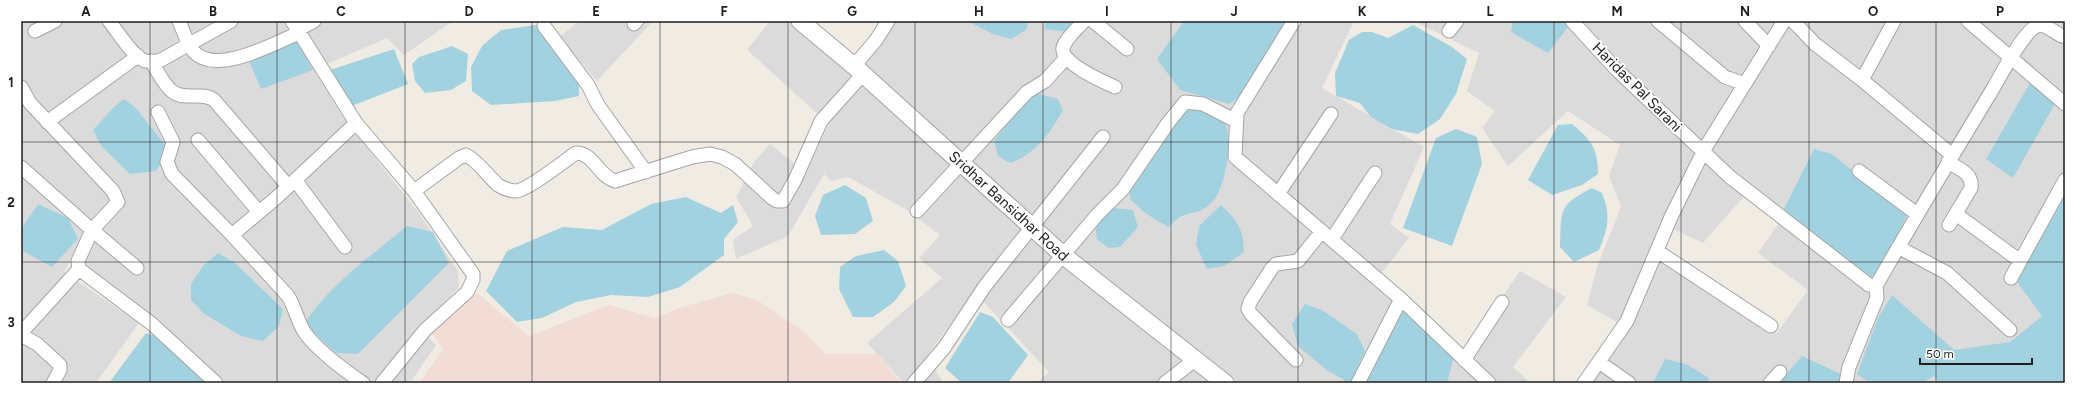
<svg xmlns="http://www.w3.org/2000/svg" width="2086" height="404" font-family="Figtree,sans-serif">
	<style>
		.residential { fill: #dcdbdb }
		.military { fill: #f2ddd6 }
		.water { fill: #a2d2e0 }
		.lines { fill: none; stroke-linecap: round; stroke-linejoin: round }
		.minor-casing { stroke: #a5a5a5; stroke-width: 15 }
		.tertiary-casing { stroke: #a5a5a5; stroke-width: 19 }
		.minor { stroke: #fff; stroke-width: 13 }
		.tertiary { stroke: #fff; stroke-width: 17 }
		.grid { fill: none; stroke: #1e1e1e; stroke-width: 1; stroke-opacity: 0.55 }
		.labels { text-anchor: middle; stroke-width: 4; stroke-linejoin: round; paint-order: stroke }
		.street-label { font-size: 15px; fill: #1e1e1e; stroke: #fff }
		.neatline { fill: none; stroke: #1e1e1e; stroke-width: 1.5 }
		.grid-label { font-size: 13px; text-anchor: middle; font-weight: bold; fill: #1e1e1e }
	</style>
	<rect width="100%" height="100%" fill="#f0ebe3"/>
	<path class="residential" d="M21,21H283L344,119L418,212L458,271L459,287L419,328L436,345L410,383H227L84,266L98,225L21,158Z
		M297,21H453L404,55L387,38L325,65Z
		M580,21H653L597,81L559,37Z
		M770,21H792L1029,226L982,280L927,356L943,383H904L867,343L942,278L919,258L940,235L907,210L848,177L831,181L824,174L788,236L736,259L733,240L753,226L736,197L754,162L770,144L806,173L829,124L747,50Z
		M892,21H1354L1322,88L1424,147L1390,224L1409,238L1376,280L1464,352L1520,271L1566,297L1513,367L1530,383H1237L1228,374L1091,272L863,64Z
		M1413,21H1563L1594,55L1697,151L1625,316L1618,323L1587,305L1597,267L1621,207L1609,176L1620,145L1568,111L1508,166L1482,128L1495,111L1467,91L1479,53Z
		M1579,21H1776L1764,43L1701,142L1614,61Z
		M1790,21H2065V383H1592L1659,257L1777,333L1808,290L1758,253L1779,223L1745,195L1703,243L1673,229L1710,149L1783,36Z
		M21,175L84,233L64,272L139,323L96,383H21Z
		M1031,233L1187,360L1158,383H1037L1049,372L980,298Z
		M1197,364L1218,383H1174Z"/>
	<path class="military" d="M477,293L529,336L609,305L655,318L679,308L732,293L757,300L806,333L825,354H878L901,383H419L443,349L430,331Z"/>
	<path class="water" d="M967,21H1028L1027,29L1011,39L993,34Z
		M1046,21H1077L1070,32L1044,29Z
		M1184,21H1286L1242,95L1229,104L1180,90L1157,59Z
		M1513,21H1563L1568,27L1548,53L1511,32Z
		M536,25L579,80V96L555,101L491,105L472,91L471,67L482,46L501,30Z
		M1413,25L1452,47L1467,59L1456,94L1440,119L1418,134L1392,129L1371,117L1360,103L1336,96L1335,73L1349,40L1362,32H1372L1388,38Z
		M295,37L313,70L261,89L246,54Z
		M452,46L468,54L466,81L451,90L425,93L415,81L412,64L419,57Z
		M394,49L408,84L349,107L330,70Z
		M2030,83L2056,102L2013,178L1986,159Z
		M1035,93L1058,99L1063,110C1051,132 1035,155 1010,163L998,156L994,141L1021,106Z
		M124,99L135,107L165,145L164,159L156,171L130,174L101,146L93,130L114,107Z
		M1199,109C1208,112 1220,115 1225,124C1234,139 1225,190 1212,202C1199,215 1196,210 1182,216C1177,218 1172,224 1168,227L1145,213L1130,199V183L1184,111Z
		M1572,124C1592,141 1598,148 1598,174L1582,185L1552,195L1528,180L1558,125Z
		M1456,129L1477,137L1482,164L1452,246L1403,228L1436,138Z
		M1814,149L1832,154L1907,215L1881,269L1870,278L1783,211Z
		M845,185L866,198L873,221L855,234L821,235L815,216L823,195Z
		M1592,188L1602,193C1611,215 1608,229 1599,250L1574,262L1560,247C1562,210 1557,206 1592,188Z
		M2065,192V383H1940L1934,376L1923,383H1870L1857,374L1878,318L1892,295L1954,350L2010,342L2042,316L2014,278Z
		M686,197L721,213L733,205L738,222L724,239V255L680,287L648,297L611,295L576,302L542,318L517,322L486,291L507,251L563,227L602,230L651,204Z
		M38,204L68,218L78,239L52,267L21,250V229Z
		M1221,205C1237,220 1244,229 1244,252L1224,266L1207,269L1196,245L1199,226Z
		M1112,208L1133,210L1138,227L1120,247L1109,248L1097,240L1095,225Z
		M407,226L433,232L449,263L358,354L336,353L304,324C330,284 371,256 407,226Z
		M884,250L898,261L906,286L894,302L873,317H853L839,289L840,267L856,256Z
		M218,253L234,262L283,309L279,326L263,341L241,336L203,313L191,300V284L203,266Z
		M1305,304L1322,310L1357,334L1365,351L1350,383H1346L1343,379L1328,371L1298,346L1292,324Z
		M980,312L993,317L1028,355L1008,383H962L945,368Z
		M1404,312L1419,318L1454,357L1447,383H1364L1394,321Z
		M146,333L158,337L205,383H109Z
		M1802,356L1843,375L1842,383H1779Z
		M1665,359L1686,364L1709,378L1708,383H1653Z"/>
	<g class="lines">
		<defs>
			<path id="minor" d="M109,21C118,32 133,57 145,61C150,62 156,61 161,60L231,21
				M179,21C183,30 187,44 194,52C217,76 274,43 299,33
				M292,21L356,123L414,191L473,274V280L467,292L425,330L382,383
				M1084,21C1078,28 1065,39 1063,48C1060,63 1104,82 1115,87
				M1093,21L1127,49
				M1294,21L1237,113L1235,157L1401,299L1489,383
				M1572,21L1617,70L1730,177L1869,285L1876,286C1914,219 1954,153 1994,87C2001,74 2024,33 2035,27C2046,21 2055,35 2065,37
				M1658,21L1725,77L1745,84
				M1745,21L1769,46
				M1793,21L1815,44L1862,80L1952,155
				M1968,21L2065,104
				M634,24L637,21
				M544,26L588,85L598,105L646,172
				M297,30L314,21
				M35,31L55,21
				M1449,31L1457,21
				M151,61C157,70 164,86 173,92C186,101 202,91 214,100L288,186
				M854,66L876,40L888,21
				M1862,80L1894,21
				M21,87L30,103L113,191L118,202L92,230L137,268
				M158,112L173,142L167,162L172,174L232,235L288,296C295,307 298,323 305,333C318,351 344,370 363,383
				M47,122L138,56
				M198,140L259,212
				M1948,162C1959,169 1973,173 1971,188L1949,225
				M21,167L92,230L78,261L79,269L152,324L216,383
				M1859,171L1917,214
				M295,180L345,247
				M414,191L459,158L466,155C479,162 487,175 498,185C503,188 510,191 516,191C528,190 564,161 576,153C594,153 598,176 615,181L692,157L710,154L722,157L735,164L772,198L777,201H783L795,180L821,121L863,74
				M1278,194L1331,114
				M917,211L1027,92L1045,81L1066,58
				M1956,214L2020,261
				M232,235L276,198L356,123
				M1332,239L1375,173
				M1898,247L1947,273L2010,330
				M1657,251L1771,326
				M2011,278L2065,180
				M1008,320L1097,215L1123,189L1168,123L1185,102L1203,104L1236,121
				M21,333L79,269
				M21,335L37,344L60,365V370L53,383
				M1296,360L1251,314L1248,309L1250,302L1272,268L1276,264L1298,261L1322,231
				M1464,360L1502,302
				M1599,362L1629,383
				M914,383L944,348L985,286L1103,137
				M1165,383L1196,359
				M1358,383L1401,299
				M1584,383L1627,321L1671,217L1705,148L1784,21
				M1770,383L1780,372
				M1846,383L1849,367L1877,298L1876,286"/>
			<g id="tertiary">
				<path id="s1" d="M800,21L854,66L1064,256L1225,383"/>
			</g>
		</defs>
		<use href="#minor" class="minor-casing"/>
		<use href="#tertiary" class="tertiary-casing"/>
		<use href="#minor" class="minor"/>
		<use href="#tertiary" class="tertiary"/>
	</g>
	<path class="grid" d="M150,21V383M277,21V383M405,21V383M532,21V383M660,21V383M788,21V383M915,21V383M1043,21V383M1171,21V383M1298,21V383M1426,21V383M1554,21V383M1681,21V383M1809,21V383M1936,21V383M21,142H2065M21,262H2065"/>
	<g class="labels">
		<g class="street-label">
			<text transform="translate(1637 87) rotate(45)" y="5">Haridas Pal Sarani</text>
			<text dy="5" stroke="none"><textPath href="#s1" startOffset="279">Sridhar Bansidhar Road</textPath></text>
		</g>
	</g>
	<rect width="2086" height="404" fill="none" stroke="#ffffff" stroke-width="44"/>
	<path d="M1920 358v6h112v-6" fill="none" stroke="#1e1e1e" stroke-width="2"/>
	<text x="1926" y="358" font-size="12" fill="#1e1e1e" stroke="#ffffff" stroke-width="3" paint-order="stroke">50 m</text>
	<rect x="22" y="22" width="2042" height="360" class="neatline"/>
	<g class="grid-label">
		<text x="86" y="16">A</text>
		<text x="213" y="16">B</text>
		<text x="341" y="16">C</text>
		<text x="469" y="16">D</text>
		<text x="596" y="16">E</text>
		<text x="724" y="16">F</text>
		<text x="852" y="16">G</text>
		<text x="979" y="16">H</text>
		<text x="1107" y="16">I</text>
		<text x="1234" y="16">J</text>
		<text x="1362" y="16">K</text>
		<text x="1490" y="16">L</text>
		<text x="1617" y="16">M</text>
		<text x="1745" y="16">N</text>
		<text x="1873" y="16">O</text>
		<text x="2000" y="16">P</text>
		<text x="11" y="87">1</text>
		<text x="11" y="207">2</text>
		<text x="11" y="327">3</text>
	</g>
</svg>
